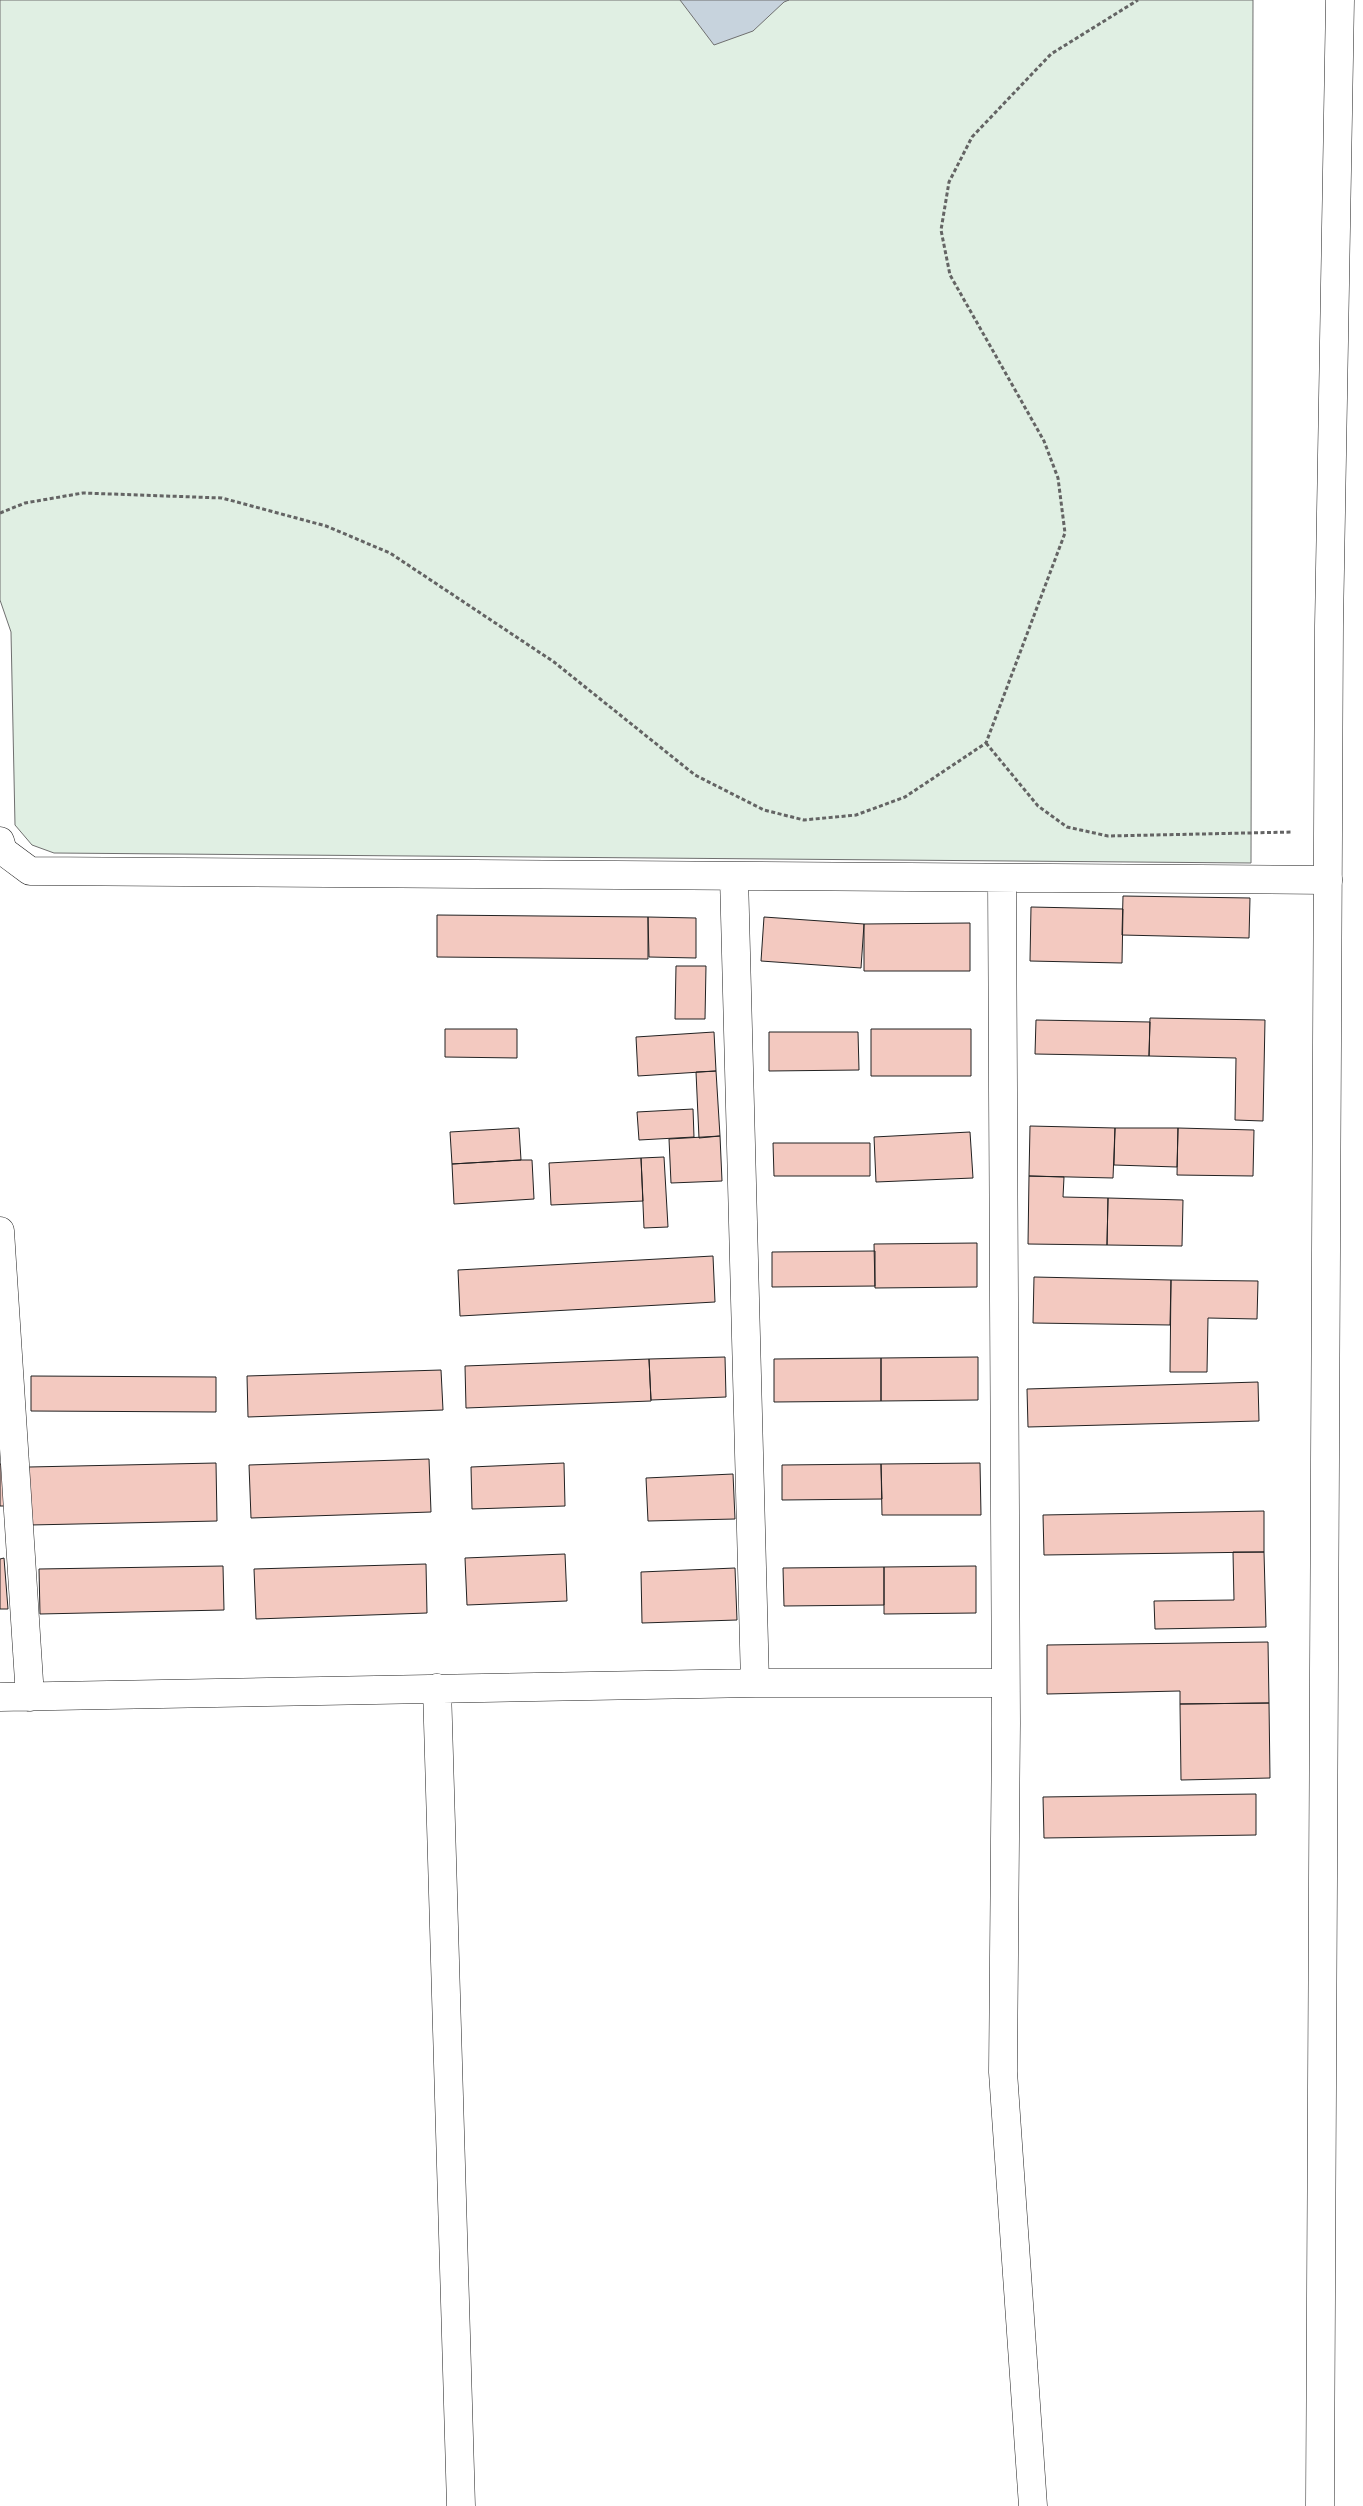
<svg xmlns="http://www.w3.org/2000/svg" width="1363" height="2506" font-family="Rubik,sans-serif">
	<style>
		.green { fill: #e0efe3; stroke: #6f6f6f }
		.water { fill: #c7d3dd; stroke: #6f6f6f }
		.building { fill: #f3c9c0; stroke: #222 }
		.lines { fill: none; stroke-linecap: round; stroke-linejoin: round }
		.minor-casing { stroke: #222; stroke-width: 29 }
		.tertiary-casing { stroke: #222; stroke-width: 29 }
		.path { stroke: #646464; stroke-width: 3; stroke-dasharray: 4 2.5; stroke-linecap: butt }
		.minor { stroke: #fff; stroke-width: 28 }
		.tertiary { stroke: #fff; stroke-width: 28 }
	</style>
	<rect width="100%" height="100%" fill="#fff"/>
	<path class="green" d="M0,0H1253L1251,863L54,853L32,845L15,825L11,632L0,600Z"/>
	<path class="water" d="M680,0H789L784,2L753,31L714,45Z"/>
	<path class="building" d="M1123,896L1250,898L1249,938L1122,935Z
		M1031,907L1123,909L1122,963L1030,961Z
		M437,915L648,917V959L437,957Z
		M648,917L696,918V958L649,957Z
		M764,917L864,924L861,968L761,961Z
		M970,923V971H864V924Z
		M676,966H706L705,1019H675Z
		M1150,1018L1265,1020L1263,1121L1235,1120L1236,1058L1149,1056Z
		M1036,1020L1150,1022L1149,1056L1035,1054Z
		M445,1029H517V1058L445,1057Z
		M871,1029H971V1076H871Z
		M714,1032L716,1071L638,1076L636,1037Z
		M769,1032H858L859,1070L769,1071Z
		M716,1071L720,1136L699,1138L696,1072Z
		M693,1109L694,1137L639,1140L637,1112Z
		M1030,1126L1115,1128L1113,1178L1029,1176Z
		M519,1128L521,1160L452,1164L450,1132Z
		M1115,1128H1178L1177,1167L1114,1165Z
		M1178,1128L1254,1130L1253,1176L1177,1175Z
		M970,1132L973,1178L876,1182L874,1137Z
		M720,1136L722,1181L671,1183L669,1139Z
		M773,1143H870V1176H774Z
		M664,1157L668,1227L644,1228L641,1158Z
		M641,1158L643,1201L551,1205L549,1163Z
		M521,1160H532L534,1199L454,1204L452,1164Z
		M1029,1176L1064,1177L1063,1197L1108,1198L1107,1245L1028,1244Z
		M1108,1198L1183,1200L1182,1246L1107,1245Z
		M977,1243V1287L875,1288L874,1244Z
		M875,1251V1286L772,1287V1252Z
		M713,1256L715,1302L460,1316L458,1270Z
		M1034,1277L1171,1280L1170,1325L1033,1323Z
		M1171,1280L1258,1281L1257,1319L1208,1318L1207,1372H1170Z
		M725,1357L726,1397L651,1400L649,1359Z
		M978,1357V1400L881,1401V1358Z
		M881,1358V1401L774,1402V1359Z
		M649,1359L651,1401L466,1408L465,1366Z
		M441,1370L443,1410L248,1417L247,1376Z
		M31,1376L216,1377V1412L31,1411Z
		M1258,1382L1259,1421L1028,1427L1027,1389Z
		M429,1459L431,1512L251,1518L249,1465Z
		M216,1463L217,1521L30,1525L29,1467Z
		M564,1463L565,1506L472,1509L471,1467Z
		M980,1463L981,1515H882L881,1464Z
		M0,1464H2L5,1506H0Z
		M881,1464L882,1499L782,1500V1465Z
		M733,1474L735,1519L648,1521L646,1478Z
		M1264,1511V1552L1044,1555L1043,1515Z
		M1233,1552H1264L1266,1627L1155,1629L1154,1601L1234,1600Z
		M565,1554L567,1601L467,1605L465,1558Z
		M4,1558L8,1609H0V1559Z
		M426,1564L427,1613L256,1619L254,1569Z
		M223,1566L224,1610L40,1614L39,1569Z
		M976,1566V1613L884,1614V1567Z
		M884,1567V1605L784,1606L783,1568Z
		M735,1568L737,1620L642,1623L641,1572Z
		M1268,1642L1269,1703L1180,1704V1691L1047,1694V1645Z
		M1269,1703L1270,1778L1181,1780L1180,1704Z
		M1256,1794V1835L1044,1838L1043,1797Z"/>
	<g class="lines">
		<defs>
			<path id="minor" d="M0,841L3,851L30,871L1328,880
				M734,876L755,1683
				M1002,878L1006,1723L1003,2072L1033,2506
				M0,1231L30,1697
				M437,1688L461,2506
				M0,1697L755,1683H1005"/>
			<path id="tertiary" d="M1320,2506L1329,626L1340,0"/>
		</defs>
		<use href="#minor" class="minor-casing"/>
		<use href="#tertiary" class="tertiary-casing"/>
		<path class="path" d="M0,513L25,503L83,493L222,498L326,526L390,553L554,662L695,775L764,810L804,820L856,815L905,797L986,743L1065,533L1058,478L1044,441L950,275L941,230L949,182L972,137L1051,54L1138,0
			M986,743L1038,806L1067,827L1108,836L1293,832"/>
		<use href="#minor" class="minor"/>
		<use href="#tertiary" class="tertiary"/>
	</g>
</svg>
